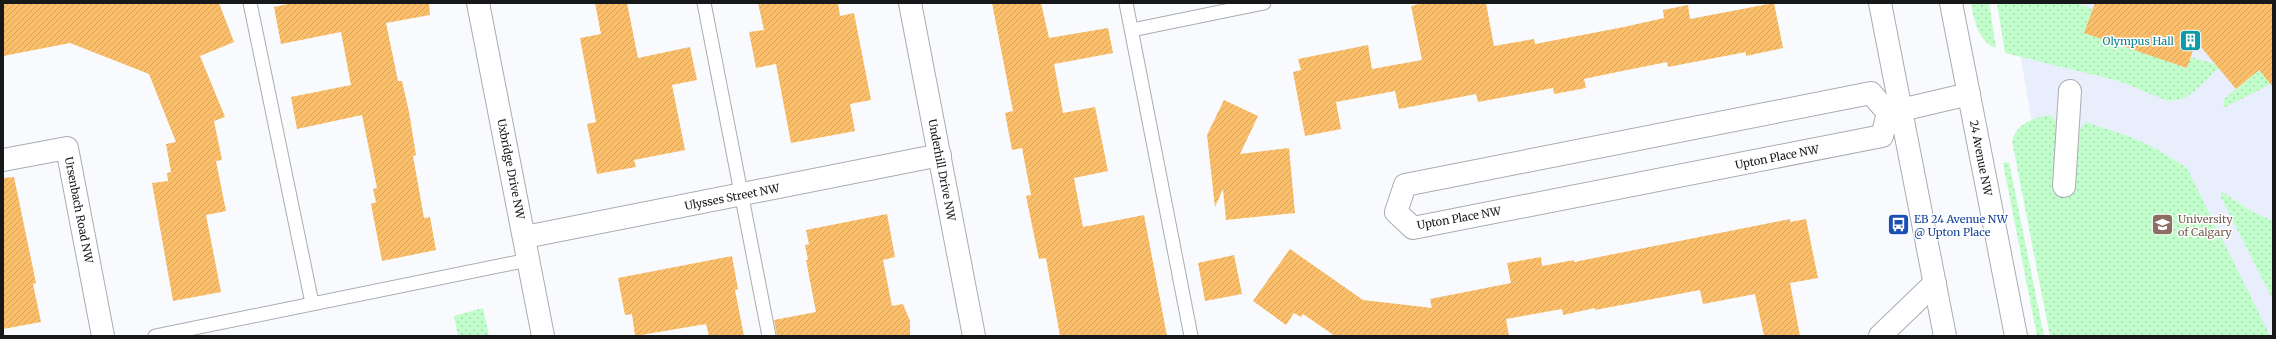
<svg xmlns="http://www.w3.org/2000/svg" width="2276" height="339" font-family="Merriweather,serif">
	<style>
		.built { fill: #e8eefb }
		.grass { fill: url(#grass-dots) }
		.building { fill: url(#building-hatch) }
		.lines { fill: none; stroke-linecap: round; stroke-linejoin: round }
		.lane-casing { stroke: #a9acb2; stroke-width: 15 }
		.street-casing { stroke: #a9acb2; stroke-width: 24 }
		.secondary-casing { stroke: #a9acb2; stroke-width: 24 }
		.lane { stroke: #fff; stroke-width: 13 }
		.street { stroke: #fff; stroke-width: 22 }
		.secondary { stroke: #fff; stroke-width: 22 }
		.labels { text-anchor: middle; stroke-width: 3; stroke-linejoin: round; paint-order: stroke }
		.culture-label { font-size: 11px; fill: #0d838f; stroke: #fff; text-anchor: end }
		.street-label { font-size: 11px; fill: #17181a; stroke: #fff }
		.transit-label { font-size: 11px; fill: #164399; stroke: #fff; text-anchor: start }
		.education-label { font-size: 11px; fill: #785e54; stroke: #fff; text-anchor: start }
	</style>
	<defs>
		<pattern id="grass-dots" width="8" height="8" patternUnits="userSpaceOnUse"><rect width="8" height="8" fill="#c1fecb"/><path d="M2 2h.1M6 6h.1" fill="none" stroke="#a5d9ae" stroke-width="1.8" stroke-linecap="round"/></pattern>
		<pattern id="building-hatch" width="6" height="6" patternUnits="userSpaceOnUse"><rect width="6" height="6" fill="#fbbe6a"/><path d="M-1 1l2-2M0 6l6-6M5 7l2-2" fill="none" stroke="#d6a35b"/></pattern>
	</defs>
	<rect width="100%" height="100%" fill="#f8fafe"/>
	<path class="built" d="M2011,3H2273V336H2070Z"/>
	<path class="grass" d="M1971,3H1989L1996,48C1978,42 1974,19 1971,3Z
		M1997,3H2077L2093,9L2085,33L2147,55L2149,49L2171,56L2169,62L2187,68L2191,57L2215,64L2219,68L2192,93L2183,99L2168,101L2119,81L2005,53Z
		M2259,70L2273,83L2223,108L2224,99Z
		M2050,115L2057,122L2055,191H2074C2075,173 2072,134 2086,122L2136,139L2155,148L2187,168L2270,336H2050L2012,141C2017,123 2033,118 2050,115Z
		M2009,162L2044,336H2037L2003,163Z
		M2221,191L2249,210L2273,221V300L2221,197Z
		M483,308L489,336H458L454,316Z"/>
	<path class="building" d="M3,3H219L234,42L200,56L225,117L214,121L222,160L216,161L226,211L206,215L221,292L173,301L152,183L168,181L167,173L171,172L166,144L176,142L149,74L70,43L3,56Z
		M292,3H429L430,15L386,23L398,81H402L409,112L416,155L413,156L424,218L430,217L436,250L382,261L371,204L376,202L373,189L377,188L362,115L297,129L291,97L351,85L341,32L281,44L274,7Z
		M595,3H627L638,58L690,47L697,80L672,85L685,150L634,160L636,167L597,174L587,124L596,122L580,38L601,34Z
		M758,3H838L840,16L854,13L871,100L850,104L855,131L791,143L776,64L756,68L749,32L764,30Z
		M992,3H1041L1049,38L1108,28L1113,53L1054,64L1063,113L1095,107L1108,171L1074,178L1083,227L1144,215L1167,336H1060L1046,258L1039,259L1026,196L1031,195L1022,148L1012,150L1005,113L1013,111Z
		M1424,3H1486L1494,46L1534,39L1535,44L1624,27L1664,18L1663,10L1688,5L1690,19L1774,3L1783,48L1746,56V52L1668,67L1667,62L1622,71L1584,79L1586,88L1554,94L1553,88L1478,102L1476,94L1399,109L1395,91L1336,102L1341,129L1305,136L1293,72L1301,70L1298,59L1368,45L1372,69L1422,60L1411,6Z
		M2095,3H2273V87L2259,70L2236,89L2196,41L2187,68L2084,33Z
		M1224,100L1258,116L1240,154L1289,148L1295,213L1226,220L1223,189L1215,207L1207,135Z
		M14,177L36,283L33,284L41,322L3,329V178Z
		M887,214L895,257L883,260L892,306L903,304L910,321V336H777L774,320L816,312L806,260H808L805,245L809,244L806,230Z
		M1790,219V222L1806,219L1818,278L1790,283L1800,336H1764L1755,294L1703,304L1700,290L1595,310V308L1563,315L1562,309L1506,319L1509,336H1335L1303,314L1301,317L1294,313L1286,325L1253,301L1290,249L1363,300L1432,308L1430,299L1511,283L1507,263L1541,257L1542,266L1574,260V262Z
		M1234,255L1242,294L1205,301L1198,263Z
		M732,256L738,289L735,290L744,336H709L706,324L635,336L632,314L625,315L618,278Z"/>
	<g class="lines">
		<defs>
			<path id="lane" d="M250,3L312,303
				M704,3L769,336
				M1126,3L1191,336
				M1132,30L1264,3
				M155,336L528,260"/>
			<path id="street" d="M478,3L543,336
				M910,3L974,336
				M1871,93L1888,113L1882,136L1413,228L1396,212L1405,185Z
				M1888,113L1969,94
				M3,160L67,148L103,336
				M2064,186L2070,91
				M525,237L940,155
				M1880,336L1935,283"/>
			<path id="secondary" d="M1880,3L1945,336
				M1951,3L2016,336"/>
		</defs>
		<use href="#lane" class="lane-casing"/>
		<use href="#street" class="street-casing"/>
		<use href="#secondary" class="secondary-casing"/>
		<use href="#lane" class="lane"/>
		<use href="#street" class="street"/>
		<use href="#secondary" class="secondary"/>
	</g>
	<defs>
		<symbol id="building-square" viewBox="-11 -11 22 22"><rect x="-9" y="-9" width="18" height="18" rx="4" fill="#0f9aa8" stroke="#fff"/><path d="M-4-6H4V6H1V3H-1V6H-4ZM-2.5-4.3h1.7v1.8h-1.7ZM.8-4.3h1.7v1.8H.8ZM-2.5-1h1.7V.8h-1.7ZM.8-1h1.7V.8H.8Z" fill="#fff"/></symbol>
		<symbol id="bus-square" viewBox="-11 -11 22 22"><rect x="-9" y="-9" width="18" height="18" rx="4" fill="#1a4fb4" stroke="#fff"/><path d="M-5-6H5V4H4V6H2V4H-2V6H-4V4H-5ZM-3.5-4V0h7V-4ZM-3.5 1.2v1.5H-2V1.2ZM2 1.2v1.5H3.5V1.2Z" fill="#fff"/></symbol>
		<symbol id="university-square" viewBox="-11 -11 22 22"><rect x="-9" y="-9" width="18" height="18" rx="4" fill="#8d6e63" stroke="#fff"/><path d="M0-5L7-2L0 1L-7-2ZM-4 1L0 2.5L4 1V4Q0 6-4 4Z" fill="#fff"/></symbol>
	</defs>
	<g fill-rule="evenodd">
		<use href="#building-square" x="2178" y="28" width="25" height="25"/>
		<use href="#bus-square" x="1886" y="212" width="25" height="25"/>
		<use href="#university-square" x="2150" y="212" width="25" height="25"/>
	</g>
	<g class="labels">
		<g class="culture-label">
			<text x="2174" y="45">Olympus Hall</text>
		</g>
		<g class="street-label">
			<text transform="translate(1777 157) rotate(-11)" y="4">Upton Place NW</text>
			<text transform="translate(1981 158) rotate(79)" y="4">24 Avenue NW</text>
			<text transform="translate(511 169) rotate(79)" y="4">Uxbridge Drive NW</text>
			<text transform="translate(942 170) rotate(79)" y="4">Underhill Drive NW</text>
			<text transform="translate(732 197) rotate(-11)" y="4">Ulysses Street NW</text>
			<text transform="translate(79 210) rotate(79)" y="4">Ursenbach Road NW</text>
			<text transform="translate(1459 218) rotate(-10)" y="4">Upton Place NW</text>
		</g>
		<g class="transit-label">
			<text x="1914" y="223">EB 24 Avenue NW<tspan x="1914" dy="13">@ Upton Place</tspan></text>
		</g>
		<g class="education-label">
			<text x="2178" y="223">University<tspan x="2178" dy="13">of Calgary</tspan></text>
		</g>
	</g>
	<rect width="2276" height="339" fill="none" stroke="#17181a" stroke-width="8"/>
</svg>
